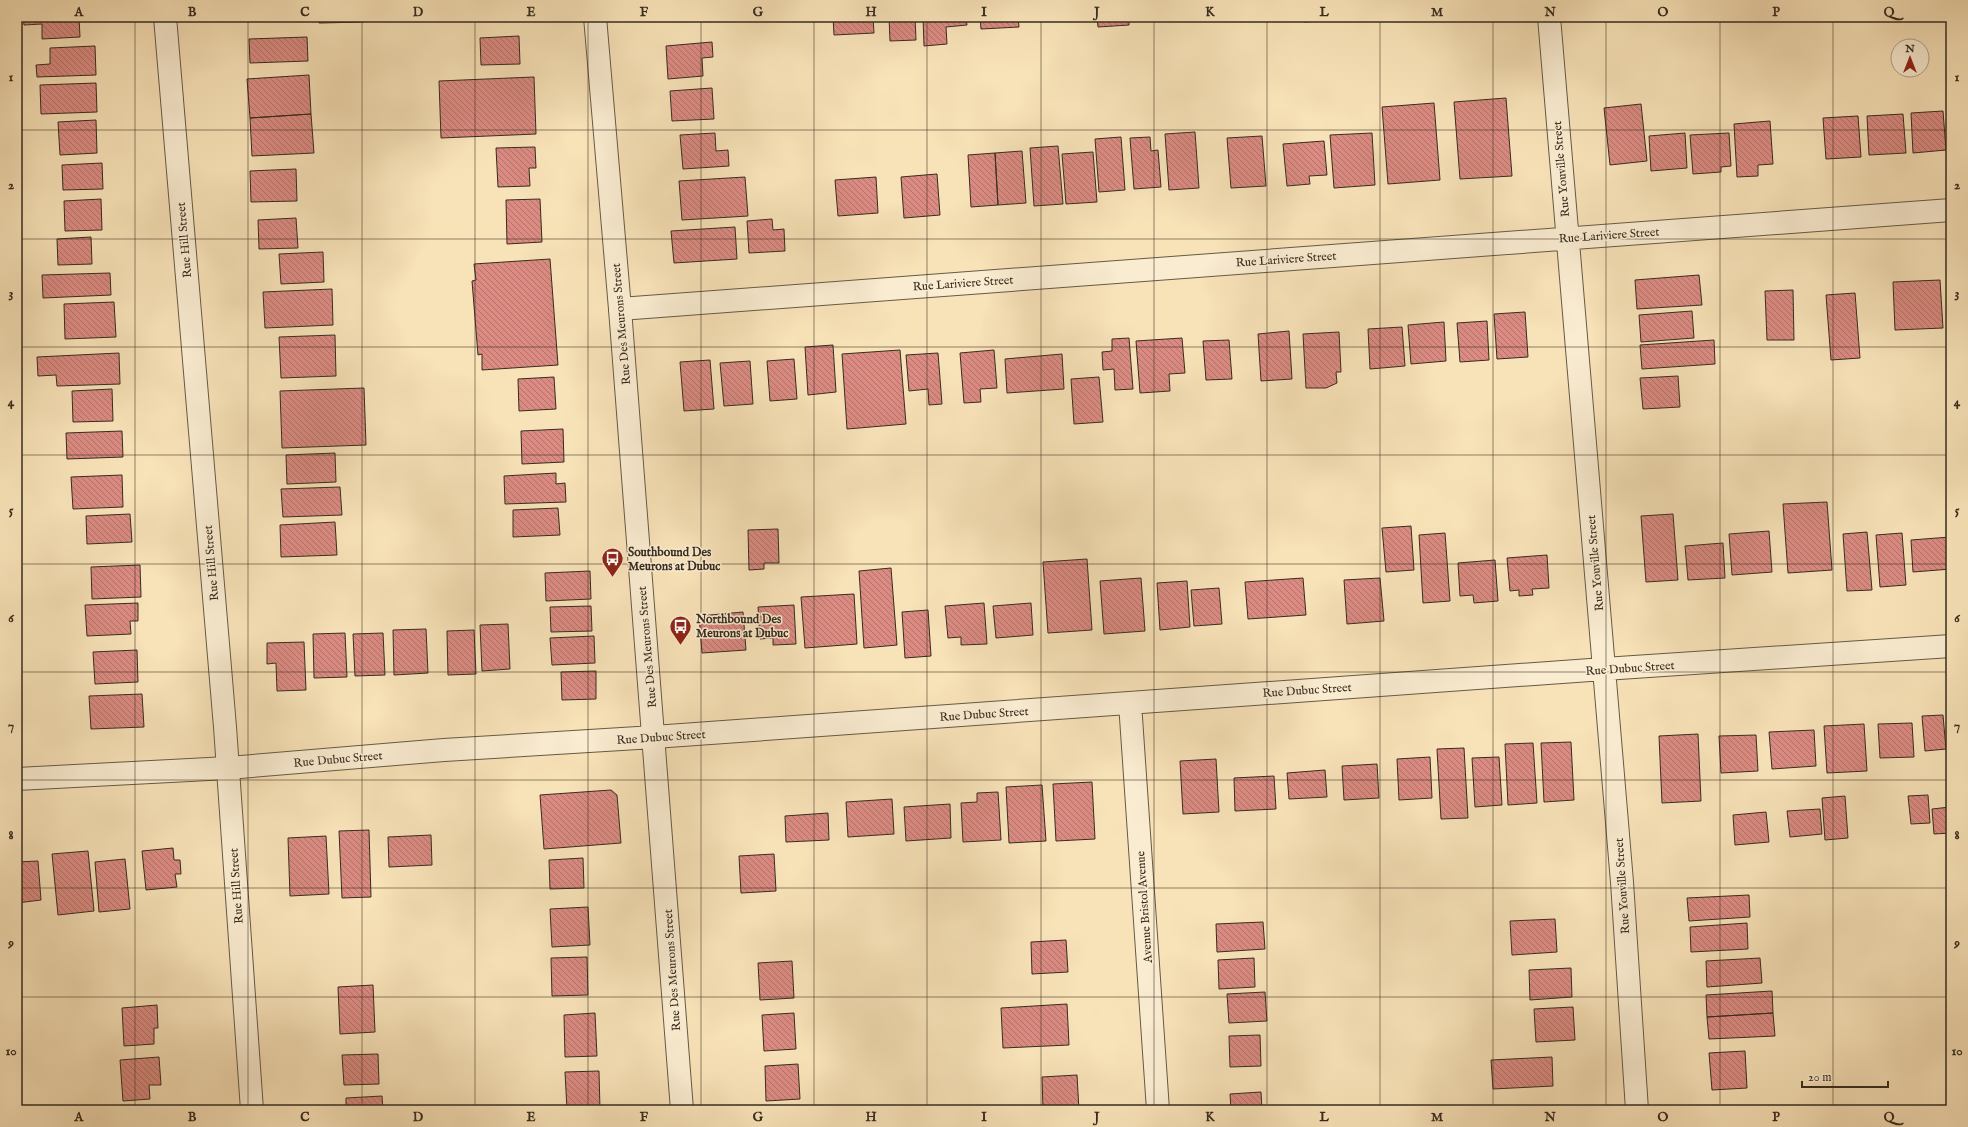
<svg xmlns="http://www.w3.org/2000/svg" width="1968" height="1127" font-family="'IM FELL English',serif">
	<style>
		.building { fill: url(#building-back-hatch); stroke: #362c1f }
		.lines { fill: none; stroke-linecap: round; stroke-linejoin: round }
		.minor-casing { stroke: #665a45; stroke-width: 24 }
		.tertiary-casing { stroke: #665a45; stroke-width: 24 }
		.minor { stroke: #faecd1; stroke-width: 22 }
		.tertiary { stroke: #faecd1; stroke-width: 22 }
		.grid { fill: none; stroke: #362c1f; stroke-width: 1; stroke-opacity: 0.55 }
		.labels { text-anchor: middle; stroke-width: 3; stroke-linejoin: round; paint-order: stroke }
		.street-label { font-size: 12px; fill: #362c1f; stroke: #faecd1 }
		.poi-label { font-size: 12px; font-weight: bold; fill: #362c1f; stroke: #faecd1; text-anchor: start }
		.neatline { fill: none; stroke: #362c1f; stroke-width: 1.5 }
		.grid-label { font-size: 13px; text-anchor: middle; font-weight: bold; fill: #362c1f }
	</style>
	<defs>
		<pattern id="building-back-hatch" width="6" height="6" patternUnits="userSpaceOnUse"><rect width="6" height="6" fill="#db8b82"/><path d="M-1 5l2 2M0 0l6 6M5-1l2 2" fill="none" stroke="#b2726a"/></pattern>
	</defs>
	<rect width="100%" height="100%" fill="#f8e2b8"/>
	<filter id="stains"><feTurbulence type="fractalNoise" baseFrequency=".005" numOctaves="4"/><feColorMatrix values="0 0 0 0 .2 0 0 0 0 .09 0 0 0 0 .02 0 0 0 .5 -.17"/></filter>
	<radialGradient id="worn" r=".72"><stop offset=".6" stop-color="#630" stop-opacity="0"/><stop offset="1" stop-color="#630" stop-opacity=".3"/></radialGradient>
	<path class="building" d="M23,17H79L80,37L42,39V24L24,25Z
		M319,17H364V22L319,23Z
		M833,17H873L874,33L834,35Z
		M889,17H915L916,40L890,41Z
		M923,17H966L967,25L946,27L947,44L924,46Z
		M980,17H1018L1019,27L981,29Z
		M1097,17H1129V25L1098,27Z
		M1303,17H1335V20L1304,22Z
		M519,36L520,64L481,65L480,38Z
		M307,37L308,61L250,63L249,39Z
		M712,42L713,57L702,58L703,76L668,79L666,46Z
		M95,46L96,75L37,77L36,65L50,64V48Z
		M309,75L311,114L250,118L247,79Z
		M534,77L536,134L441,138L439,81Z
		M96,83L97,112L41,114L40,85Z
		M712,88L714,119L672,121L670,91Z
		M1506,98L1512,176L1460,179L1454,102Z
		M1434,103L1440,180L1388,184L1382,107Z
		M1641,104L1647,161L1610,165L1604,108Z
		M1943,111L1946,150L1913,153L1911,113Z
		M311,114L314,153L252,156L250,118Z
		M1903,114L1906,153L1869,155L1867,116Z
		M1858,116L1861,157L1826,159L1823,118Z
		M96,120L97,153L60,155L58,122Z
		M1770,121L1773,164L1758,165V176L1737,177L1734,124Z
		M1195,132L1199,188L1169,190L1165,134Z
		M715,133L716,151L728,150L729,166L683,169L680,135Z
		M1372,133L1375,185L1334,188L1330,135Z
		M1685,133L1687,168L1651,171L1649,136Z
		M1729,133L1731,166L1721,167V172L1693,174L1690,135Z
		M1262,136L1266,186L1231,188L1227,138Z
		M1121,137L1125,190L1099,192L1095,139Z
		M1150,137L1151,151L1158,150L1161,187L1134,189L1130,138Z
		M1324,141L1327,175L1309,176L1310,184L1287,186L1283,144Z
		M1058,146L1063,204L1034,206L1030,148Z
		M535,147L536,168H529L530,186L498,187L496,148Z
		M1022,151L1026,203L998,205L995,153Z
		M1093,152L1097,202L1066,204L1062,154Z
		M995,153L998,205L971,207L968,155Z
		M102,163L103,189L63,190L62,165Z
		M296,169L297,201L251,202L250,171Z
		M937,174L940,215L904,218L901,177Z
		M745,177L748,216L682,220L679,181Z
		M876,177L878,213L838,216L835,180Z
		M101,199L102,230L65,231L64,201Z
		M540,199L542,242L507,244L506,200Z
		M296,218L298,248L259,249L258,220Z
		M772,219L773,230L784,229L785,251L749,253L747,221Z
		M735,227L737,259L674,263L671,231Z
		M91,237L92,264L58,265L57,239Z
		M323,252L324,282L281,284L279,254Z
		M550,259L558,365L482,370V354L478,355L472,281L476,280L474,264Z
		M110,273L111,295L43,298L42,275Z
		M1699,275L1702,305L1637,309L1635,280Z
		M1940,280L1943,328L1895,330L1893,282Z
		M332,289L333,325L265,328L263,292Z
		M1793,290L1794,340H1767L1765,291Z
		M1855,293L1860,358L1831,360L1826,295Z
		M114,302L116,337L65,339L64,304Z
		M1692,311L1694,338L1641,342L1639,315Z
		M1525,312L1528,357L1497,359L1494,314Z
		M1487,321L1489,360L1460,362L1457,323Z
		M1444,322L1446,361L1411,364L1408,325Z
		M1402,327L1405,366L1370,369L1368,329Z
		M1289,331L1292,379L1261,381L1258,334Z
		M1339,332L1341,372H1336L1337,383L1326,388H1306L1303,334Z
		M335,335L336,376L281,378L279,337Z
		M1129,338L1133,389L1115,390L1114,369L1103,370L1102,352L1112,351V339Z
		M1182,338L1185,373L1169,374L1170,391L1140,393L1136,341Z
		M1229,340L1232,379L1206,380L1203,341Z
		M1714,340L1715,364L1642,369L1640,345Z
		M833,345L836,392L808,395L805,347Z
		M900,350L906,424L847,429L842,354Z
		M994,350L997,388L980,389L981,402L964,403L960,353Z
		M119,353L120,384L57,386L56,375L38,376L37,357Z
		M938,353L942,404L929,405L928,389L909,391L906,355Z
		M1062,354L1064,389L1007,393L1005,359Z
		M794,359L797,399L770,401L767,361Z
		M710,360L714,409L684,411L680,362Z
		M750,361L753,404L724,406L720,363Z
		M1678,376L1680,407L1643,409L1640,378Z
		M554,377L556,409L519,411L518,379Z
		M1099,377L1103,422L1074,424L1071,379Z
		M364,388L366,445L282,448L280,391Z
		M112,389L113,421L73,422L72,391Z
		M563,429L564,462L522,464L521,431Z
		M122,431L123,457L67,459L66,433Z
		M335,453L336,482L287,484L286,455Z
		M556,473V484L565,483L566,502L505,504L504,476Z
		M122,475L123,507L73,509L71,477Z
		M340,487L342,515L283,517L281,489Z
		M1827,502L1832,570L1788,573L1783,504Z
		M558,508L560,535L513,537V510Z
		M130,514L132,542L87,544L86,516Z
		M1673,514L1678,580L1646,582L1641,516Z
		M335,522L337,555L281,557L280,525Z
		M1411,526L1414,570L1386,572L1382,528Z
		M778,529L779,563H764V569L749,570L748,530Z
		M1769,531L1772,572L1732,575L1729,534Z
		M1867,532L1872,590L1847,591L1843,534Z
		M1445,533L1450,601L1423,603L1419,535Z
		M1902,533L1906,585L1880,587L1876,535Z
		M1950,537L1951,569L1913,572L1911,540Z
		M1723,543L1725,578L1688,580L1685,546Z
		M1547,555L1549,588L1532,589L1533,595L1519,596V590L1510,591L1507,558Z
		M1087,559L1092,630L1048,633L1043,562Z
		M1495,560L1498,601L1474,603L1473,595L1460,596L1458,563Z
		M140,565L141,597L92,599L91,567Z
		M891,568L897,645L864,648L859,571Z
		M590,571L591,599L546,601L545,573Z
		M1141,578L1145,631L1104,634L1100,581Z
		M1303,578L1306,615L1248,619L1245,582Z
		M1380,578L1384,621L1347,624L1344,580Z
		M1187,581L1190,627L1160,630L1157,583Z
		M1219,588L1222,624L1194,626L1191,590Z
		M854,594L857,644L805,648L801,597Z
		M138,603V621H130L131,634L87,636L85,605Z
		M984,603L987,644L961,645V637L948,638L945,606Z
		M1031,603L1033,635L996,638L993,606Z
		M794,605L796,644L773,645V638L760,639L758,607Z
		M591,606L592,631L551,632L550,607Z
		M928,610L931,656L905,658L902,612Z
		M743,612L746,650L702,653L699,616Z
		M508,624L510,669L482,671L480,625Z
		M426,629L428,673L394,675L393,630Z
		M474,630L476,674L448,675L447,631Z
		M345,633L347,677L314,678L313,634Z
		M383,633L385,675L355,676L353,634Z
		M594,636L595,663L552,665L550,638Z
		M304,642L306,690L277,691L276,663L267,664V643Z
		M137,650L138,682L95,684L93,652Z
		M596,671V699L562,700L561,672Z
		M142,694L144,727L91,729L89,696Z
		M1943,715L1946,749L1925,751L1922,716Z
		M1912,723L1914,757L1880,758L1878,724Z
		M1864,724L1867,771L1827,773L1824,726Z
		M1814,730L1816,766L1772,769L1769,732Z
		M1698,734L1701,801L1662,803L1659,736Z
		M1756,735L1758,771L1721,773L1719,736Z
		M1571,742L1574,800L1544,802L1541,743Z
		M1533,743L1537,803L1508,805L1505,744Z
		M1464,748L1468,818L1441,819L1437,749Z
		M1430,757L1432,798L1399,800L1397,759Z
		M1499,757L1502,805L1475,807L1472,758Z
		M1216,759L1219,812L1183,814L1180,761Z
		M1377,764L1379,798L1344,800L1342,766Z
		M1325,770L1327,797L1289,799L1287,773Z
		M1274,776L1276,809L1235,811L1234,778Z
		M1092,782L1095,839L1056,841L1053,784Z
		M1042,785L1046,841L1009,843L1006,787Z
		M611,790L617,795L621,843L544,849L540,795Z
		M998,792L1001,840L963,842L961,803L977,802V793Z
		M1928,795L1930,823L1911,824L1908,796Z
		M1845,796L1848,838L1825,840L1822,798Z
		M892,799L894,834L848,837L846,802Z
		M950,804L951,838L906,841L904,807Z
		M1950,807L1951,833L1934,834L1932,809Z
		M1820,809L1822,834L1790,837L1787,811Z
		M1766,812L1769,842L1735,845L1733,815Z
		M828,813L829,840L786,842L785,816Z
		M369,830L371,897L342,898L339,831Z
		M431,835L432,865L389,867L388,837Z
		M326,836L329,894L290,896L288,838Z
		M173,848L174,860H180L181,874H175L177,887L146,890L142,851Z
		M88,851L94,911L58,915L52,854Z
		M774,854L776,891L741,893L739,856Z
		M583,858L584,888L550,889L549,860Z
		M125,859L130,909L99,912L95,862Z
		M38,861L41,900L17,903V862Z
		M1749,895L1750,917L1689,921L1687,898Z
		M588,907L590,945L552,947L550,909Z
		M1555,919L1557,952L1512,955L1510,921Z
		M1263,922L1265,949L1217,952L1216,924Z
		M1747,923L1748,949L1691,952L1690,927Z
		M1066,940L1068,972L1032,974L1031,942Z
		M587,957L588,995L552,996L551,958Z
		M1254,958L1255,987L1219,989L1218,960Z
		M1760,958L1762,983L1707,987L1706,961Z
		M792,961L794,998L760,1000L758,963Z
		M1571,968L1572,997L1530,1000L1529,970Z
		M373,985L375,1032L340,1034L338,987Z
		M1772,991L1773,1013L1707,1017L1706,995Z
		M1265,992L1267,1021L1229,1023L1227,994Z
		M1067,1004L1069,1045L1003,1048L1001,1008Z
		M157,1005L158,1028H154V1044L124,1046L122,1008Z
		M1573,1007L1575,1040L1536,1042L1534,1009Z
		M595,1013L597,1056L565,1057L564,1015Z
		M794,1013L796,1049L764,1051L762,1015Z
		M1773,1013L1775,1036L1709,1039L1707,1017Z
		M1260,1035L1261,1066L1230,1067L1229,1036Z
		M1745,1051L1747,1088L1712,1090L1709,1053Z
		M378,1054L379,1084L344,1085L342,1055Z
		M159,1057L161,1085H149L150,1099L123,1101L120,1060Z
		M1552,1057L1553,1086L1493,1089L1491,1060Z
		M798,1064L800,1099L766,1101L765,1066Z
		M599,1071L600,1110H567L565,1072Z
		M1077,1075L1079,1110H1043L1042,1077Z
		M1261,1092L1262,1110H1231L1230,1094Z
		M382,1096L383,1110H346V1098Z
		M163,1106L164,1110H114Z"/>
	<g class="lines">
		<defs>
			<path id="minor" d="M165,17L225,727L252,1110
				M1549,17L1622,882L1637,1110
				M620,309L1951,210
				M1130,703L1158,1110
				M654,737L1604,669L1951,646"/>
			<path id="tertiary" d="M595,17L620,309L682,1110
				M17,779L228,768L444,750L654,737"/>
		</defs>
		<use href="#minor" class="minor-casing"/>
		<use href="#tertiary" class="tertiary-casing"/>
		<use href="#minor" class="minor"/>
		<use href="#tertiary" class="tertiary"/>
	</g>
	<path class="grid" d="M135,17V1110M248,17V1110M362,17V1110M475,17V1110M588,17V1110M701,17V1110M814,17V1110M927,17V1110M1041,17V1110M1154,17V1110M1267,17V1110M1380,17V1110M1493,17V1110M1606,17V1110M1720,17V1110M1833,17V1110M17,130H1951M17,239H1951M17,347H1951M17,455H1951M17,564H1951M17,672H1951M17,780H1951M17,888H1951M17,997H1951"/>
	<defs>
		<symbol id="bus-pin" viewBox="-11 -11 22 30"><path d="M0 17L-7.5 6A9.5 9.5 0 1 1 7.5 6Z" fill="#8f2418" stroke="#faecd1"/><path d="M-5-6H5V4H4V6H2V4H-2V6H-4V4H-5ZM-3.5-4V0h7V-4ZM-3.5 1.2v1.5H-2V1.2ZM2 1.2v1.5H3.5V1.2Z" fill="#fff"/></symbol>
	</defs>
	<g fill-rule="evenodd">
		<use href="#bus-pin" x="600" y="546" width="25" height="34"/>
		<use href="#bus-pin" x="668" y="614" width="25" height="34"/>
	</g>
	<g class="labels">
		<g class="street-label">
			<text transform="translate(1561 169) rotate(-95)" y="4">Rue Youville Street</text>
			<text transform="translate(1609 235) rotate(-4)" y="4">Rue Lariviere Street</text>
			<text transform="translate(184 240) rotate(-95)" y="4">Rue Hill Street</text>
			<text transform="translate(1286 259) rotate(-4)" y="4">Rue Lariviere Street</text>
			<text transform="translate(963 283) rotate(-4)" y="4">Rue Lariviere Street</text>
			<text transform="translate(621 324) rotate(-95)" y="4">Rue Des Meurons Street</text>
			<text transform="translate(211 563) rotate(-95)" y="4">Rue Hill Street</text>
			<text transform="translate(1595 563) rotate(-95)" y="4">Rue Youville Street</text>
			<text transform="translate(647 647) rotate(-95)" y="4">Rue Des Meurons Street</text>
			<text transform="translate(1630 668) rotate(-4)" y="4">Rue Dubuc Street</text>
			<text transform="translate(1307 690) rotate(-4)" y="4">Rue Dubuc Street</text>
			<text transform="translate(984 714) rotate(-4)" y="4">Rue Dubuc Street</text>
			<text transform="translate(661 737) rotate(-4)" y="4">Rue Dubuc Street</text>
			<text transform="translate(338 759) rotate(-5)" y="4">Rue Dubuc Street</text>
			<text transform="translate(236 886) rotate(-94)" y="4">Rue Hill Street</text>
			<text transform="translate(1622 886) rotate(-94)" y="4">Rue Youville Street</text>
			<text transform="translate(1144 907) rotate(-94)" y="4">Avenue Bristol Avenue</text>
			<text transform="translate(672 970) rotate(-94)" y="4">Rue Des Meurons Street</text>
		</g>
		<g class="poi-label">
			<text x="628" y="556">Southbound Des<tspan x="628" dy="14">Meurons at Dubuc</tspan></text>
			<text x="696" y="623">Northbound Des<tspan x="696" dy="14">Meurons at Dubuc</tspan></text>
		</g>
	</g>
	<rect width="1968" height="1127" fill="none" stroke="#f8e2b8" stroke-width="44"/>
	<g transform="translate(1910 58)"><circle r="19" fill="#faecd1" stroke="#ac9f8a"/>
	<path d="M0-3L7 15L0 10L-7 15Z" fill="#8f2418"/>
	<text y="-6" font-size="11" font-weight="bold" text-anchor="middle" fill="#362c1f">N</text>
	</g>
	<path d="M1802 1081v6h86v-6" fill="none" stroke="#362c1f" stroke-width="2"/>
	<text x="1808" y="1081" font-size="12" fill="#362c1f" stroke="#faecd1" stroke-width="3" paint-order="stroke">20 m</text>
	<rect x="22" y="22" width="1924" height="1083" class="neatline"/>
	<g class="grid-label">
		<text x="79" y="16">A</text>
		<text x="192" y="16">B</text>
		<text x="305" y="16">C</text>
		<text x="418" y="16">D</text>
		<text x="531" y="16">E</text>
		<text x="644" y="16">F</text>
		<text x="758" y="16">G</text>
		<text x="871" y="16">H</text>
		<text x="984" y="16">I</text>
		<text x="1097" y="16">J</text>
		<text x="1210" y="16">K</text>
		<text x="1324" y="16">L</text>
		<text x="1437" y="16">M</text>
		<text x="1550" y="16">N</text>
		<text x="1663" y="16">O</text>
		<text x="1776" y="16">P</text>
		<text x="1889" y="16">Q</text>
		<text x="11" y="81">1</text>
		<text x="1957" y="81">1</text>
		<text x="11" y="189">2</text>
		<text x="1957" y="189">2</text>
		<text x="11" y="297">3</text>
		<text x="1957" y="297">3</text>
		<text x="11" y="406">4</text>
		<text x="1957" y="406">4</text>
		<text x="11" y="514">5</text>
		<text x="1957" y="514">5</text>
		<text x="11" y="622">6</text>
		<text x="1957" y="622">6</text>
		<text x="11" y="730">7</text>
		<text x="1957" y="730">7</text>
		<text x="11" y="839">8</text>
		<text x="1957" y="839">8</text>
		<text x="11" y="947">9</text>
		<text x="1957" y="947">9</text>
		<text x="11" y="1055">10</text>
		<text x="1957" y="1055">10</text>
		<text x="79" y="1121">A</text>
		<text x="192" y="1121">B</text>
		<text x="305" y="1121">C</text>
		<text x="418" y="1121">D</text>
		<text x="531" y="1121">E</text>
		<text x="644" y="1121">F</text>
		<text x="758" y="1121">G</text>
		<text x="871" y="1121">H</text>
		<text x="984" y="1121">I</text>
		<text x="1097" y="1121">J</text>
		<text x="1210" y="1121">K</text>
		<text x="1324" y="1121">L</text>
		<text x="1437" y="1121">M</text>
		<text x="1550" y="1121">N</text>
		<text x="1663" y="1121">O</text>
		<text x="1776" y="1121">P</text>
		<text x="1889" y="1121">Q</text>
	</g>
	<rect width="100%" height="100%" filter="url(#stains)"/>
	<rect width="100%" height="100%" fill="url(#worn)"/>
</svg>
